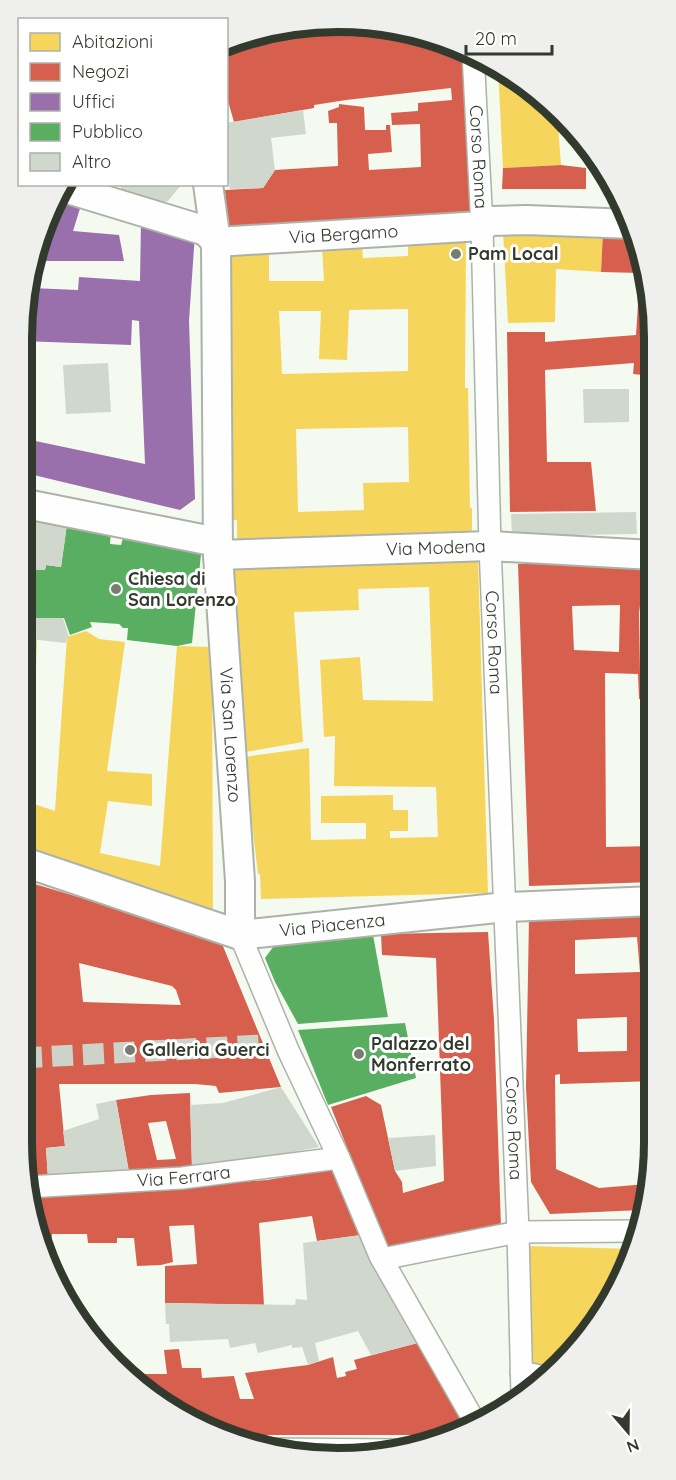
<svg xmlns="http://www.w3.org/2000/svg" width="676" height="1480" font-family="Quicksand,sans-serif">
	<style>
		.homes { fill: #f6d55c; fill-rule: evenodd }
		.shops { fill: #d6604d; fill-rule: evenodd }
		.offices { fill: #9970ab }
		.public { fill: #5aae61 }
		.building { fill: #d0d7cc }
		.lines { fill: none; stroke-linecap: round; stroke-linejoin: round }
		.pedestrian-tunnel { stroke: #cdd3c9; stroke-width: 21; stroke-dasharray: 21 10; stroke-linecap: butt }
		.pedestrian-casing { stroke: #acb2a8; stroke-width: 24 }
		.minor-casing { stroke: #acb2a8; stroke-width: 32 }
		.pedestrian { stroke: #fdfefd; stroke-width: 21 }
		.minor { stroke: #fdfefd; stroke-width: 28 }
		.poi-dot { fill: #767d71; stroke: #fff; stroke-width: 2 }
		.labels { text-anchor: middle; stroke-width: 6; stroke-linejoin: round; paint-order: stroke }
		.street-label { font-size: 18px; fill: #32392d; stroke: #fff }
		.poi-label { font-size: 18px; font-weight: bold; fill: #32392d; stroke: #fff; text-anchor: start }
		.rim { fill: none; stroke: #32392d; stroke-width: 8 }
	</style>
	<rect width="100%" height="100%" fill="#f4faf0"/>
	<path class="homes" d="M498,68L531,86L557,113L561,165L503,168Z
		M503,232H603L601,272L556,269L555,322L508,323Z
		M408,240H466L465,388H468L470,508H472V535L237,539V520H233L230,249L269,248V281H324L322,247L362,245L363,258L408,256ZM408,309V371L282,374L279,311H321L319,359L347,360L349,310ZM408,427L409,482L363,483L364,510L298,512L296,429Z
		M478,559L488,893L261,899L260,874H258L244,757L309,748L311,840L366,839V823H321V796L393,795V810H408V831H390V838L438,837L436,787L334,786L335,736L324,737L320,660L360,657L363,700L433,701L429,587L358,589L359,610L294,612L303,742L246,752L235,614L234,565Z
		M86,631L99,639L125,642L107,771L152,774V806L108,801L100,853L160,866L177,646L212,647L213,915L21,851V638L37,640L31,803L55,811L67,637Z
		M527,1246L634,1249L631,1263L576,1351L549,1374L528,1370Z"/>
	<path class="shops" d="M338,21L463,47L472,216L228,233L225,190L263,188L275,170L338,166L337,123H329L328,111L339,107V104L364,107L365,130H386V125H390L392,152L368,154L369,170L421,167L420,124L392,125L391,113L418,111V103L452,100L451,88L346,100L314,105V108L234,122L226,94V43Z
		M561,165L586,168V189H502L503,168Z
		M635,231L652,296V376L633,374L634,363L545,370L547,462H591L596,511L510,512L507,332H545V342L636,335L640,273L601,272L603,232Z
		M649,477H653V531H650Z
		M653,561V622H641L639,605L640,673L653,672L654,698L639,699L638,674L605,673L606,847L654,846V882L529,886L518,564ZM620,605L619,652L574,650L572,606Z
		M21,880L220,939L281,1087L219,1093L216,1086L195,1084H59L65,1146L46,1148L48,1178L27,1180L21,1142ZM79,963L172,986L176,990L181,1005L83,1002Z
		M654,912L655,1081L560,1084V1074L555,1075L556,1169L599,1188L647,1184L642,1210L550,1214L531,1182L526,1088L529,918ZM637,937L640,972L575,974V940ZM627,1017V1051L578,1052L577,1019Z
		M488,932L494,1020L501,1227L389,1254L331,1107L366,1096L381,1105L395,1171L402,1182L403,1193L444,1181L436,958L382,955L381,934Z
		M190,1093L192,1168L129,1172L116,1100L151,1095ZM166,1121L176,1159L157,1160L148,1123Z
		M333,1169L361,1235L317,1241L312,1216L259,1223L264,1305L165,1303V1266L197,1264L194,1225L169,1226L173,1262L161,1265L137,1266L134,1238H117V1243H88L87,1234H52L51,1266L38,1244L30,1197L267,1180Z
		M421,1342L470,1427L447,1435H230L180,1417L127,1374H167L164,1350L179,1349L182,1368H201L202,1378L234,1376L240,1399H254L245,1373L308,1365L333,1357L337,1378L346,1376L345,1372L357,1369L354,1360Z"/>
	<path class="offices" d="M62,192L82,202L73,231L119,235L124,261H36L44,222Z
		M141,222L195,233L189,321L195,499L180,510L21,472V438L145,464L139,321L132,320L131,345L21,341L31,288L78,290L79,277L140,281Z"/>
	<path class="public" d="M67,524L111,532L110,544L121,545L123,538L201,554L192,643L177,646L127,640L128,628H123L119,624L90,622L92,627L70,635L64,618H30V601H34V576H29V569L45,570L46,565L61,567Z
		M373,935L388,1017L298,1024L275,982L265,958L279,939Z
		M405,1023L416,1078L328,1105L298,1030Z"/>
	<path class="building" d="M303,110L306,134L271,138L275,170L263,188L230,189L226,164V123Z
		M608,176L614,188H607Z
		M120,184H182L168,201L147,206L124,198Z
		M108,363L111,412L66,414L63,365Z
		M583,389H629V422L584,423Z
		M636,512L637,534L512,536L511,514Z
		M21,518L67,524L61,567L46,565L45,570L29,569V576H34V601H30V618H63L69,637H67L66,643L21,638Z
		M281,1087L319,1147L244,1161L192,1168L190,1105L223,1103Z
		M116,1100L129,1172L48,1178L46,1148L65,1146L63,1131L99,1119L96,1104Z
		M435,1135L436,1166L395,1171L388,1138Z
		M361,1235L418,1343L371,1355L358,1331L315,1343L319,1361L308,1365L302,1347L292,1348V1345L258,1353L255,1343L230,1348L228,1339L170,1342L169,1324H166L165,1303L295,1305L296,1299L307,1300L303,1243Z"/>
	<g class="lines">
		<path class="pedestrian-tunnel" d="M21,1058L263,1045"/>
		<defs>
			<g id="pedestrian">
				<path id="s1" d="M473,53L482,226L490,546L518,1232L522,1396"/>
				<path d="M240,935L288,1050L339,1158L380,1256L476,1424"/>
				<path id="s2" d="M28,1187L182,1178L339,1158"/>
				<path d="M382,1259L518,1232L637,1231"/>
				<path d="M521,1372L545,1377"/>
				<path d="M267,1449L407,1450"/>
			</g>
			<g id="minor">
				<path id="s3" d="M208,184L216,242L218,555L240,881V935"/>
				<path id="s4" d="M65,188L206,231L216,242L482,226L491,221L526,220L633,224"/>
				<path d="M21,503L217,542"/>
				<path id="s5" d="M218,555L490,546L653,555"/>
				<path id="s6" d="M21,861L240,935L506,907L654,901"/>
			</g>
		</defs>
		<use href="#pedestrian" class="pedestrian-casing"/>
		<use href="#minor" class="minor-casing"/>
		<use href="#pedestrian" class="pedestrian"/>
		<use href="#minor" class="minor"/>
	</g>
	<g class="poi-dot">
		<circle cx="456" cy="254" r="6"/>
		<circle cx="116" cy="589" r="6"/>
		<circle cx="130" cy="1050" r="6"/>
		<circle cx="359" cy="1054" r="6"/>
	</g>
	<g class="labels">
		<g class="street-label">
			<text dy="6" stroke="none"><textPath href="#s1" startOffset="104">Corso Roma</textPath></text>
			<text dy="6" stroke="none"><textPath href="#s4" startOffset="290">Via Bergamo</textPath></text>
			<text dy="6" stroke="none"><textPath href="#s5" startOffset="218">Via Modena</textPath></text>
			<text dy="6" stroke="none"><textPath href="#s1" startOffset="590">Corso Roma</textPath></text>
			<text dy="6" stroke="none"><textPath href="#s3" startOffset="552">Via San Lorenzo</textPath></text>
			<text dy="6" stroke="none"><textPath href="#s6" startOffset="324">Via Piacenza</textPath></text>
			<text dy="6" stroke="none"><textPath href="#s1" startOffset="1076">Corso Roma</textPath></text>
			<text dy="6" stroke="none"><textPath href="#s2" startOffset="156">Via Ferrara</textPath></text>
		</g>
		<g class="poi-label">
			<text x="468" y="260">Pam Local</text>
			<text x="128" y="585">Chiesa di<tspan x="128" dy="21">San Lorenzo</tspan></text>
			<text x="371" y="1050">Palazzo del<tspan x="371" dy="21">Monferrato</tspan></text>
			<text x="142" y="1056">Galleria Guerci</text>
		</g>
	</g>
	<path d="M0 0H676V1480H0ZM338 32H338A306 306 0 0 1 644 338V1142A306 306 0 0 1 338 1448H338A306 306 0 0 1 32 1142V338A306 306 0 0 1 338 32Z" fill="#efefee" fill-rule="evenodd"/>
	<path class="rim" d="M338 32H338A306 306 0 0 1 644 338V1142A306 306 0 0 1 338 1448H338A306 306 0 0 1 32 1142V338A306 306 0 0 1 338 32Z"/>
	<rect x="18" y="18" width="210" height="168" fill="#ffffff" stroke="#adb0ab" stroke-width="1.5"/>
	<rect x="30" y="33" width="30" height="18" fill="#f6d55c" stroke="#adb0ab" stroke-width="1.5"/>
	<text x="72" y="48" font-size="18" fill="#32392d">Abitazioni</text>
	<rect x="30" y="63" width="30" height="18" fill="#d6604d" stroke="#adb0ab" stroke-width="1.5"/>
	<text x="72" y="78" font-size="18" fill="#32392d">Negozi</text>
	<rect x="30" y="93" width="30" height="18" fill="#9970ab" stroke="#adb0ab" stroke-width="1.5"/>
	<text x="72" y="108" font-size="18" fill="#32392d">Uffici</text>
	<rect x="30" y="123" width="30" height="18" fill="#5aae61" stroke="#adb0ab" stroke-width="1.5"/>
	<text x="72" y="138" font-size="18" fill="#32392d">Pubblico</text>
	<rect x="30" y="153" width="30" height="18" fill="#d0d7cc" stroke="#adb0ab" stroke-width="1.5"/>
	<text x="72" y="168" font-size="18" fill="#32392d">Altro</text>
	<g transform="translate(628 1432) rotate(160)" stroke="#ffffff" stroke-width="4.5" paint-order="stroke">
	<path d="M0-4.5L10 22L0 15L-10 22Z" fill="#32392d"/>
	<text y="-9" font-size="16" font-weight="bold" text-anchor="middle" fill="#32392d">N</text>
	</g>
	<path d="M466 45v9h86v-9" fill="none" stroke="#32392d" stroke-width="3"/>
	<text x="475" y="45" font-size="18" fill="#32392d" stroke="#ffffff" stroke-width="4.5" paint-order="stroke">20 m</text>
</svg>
